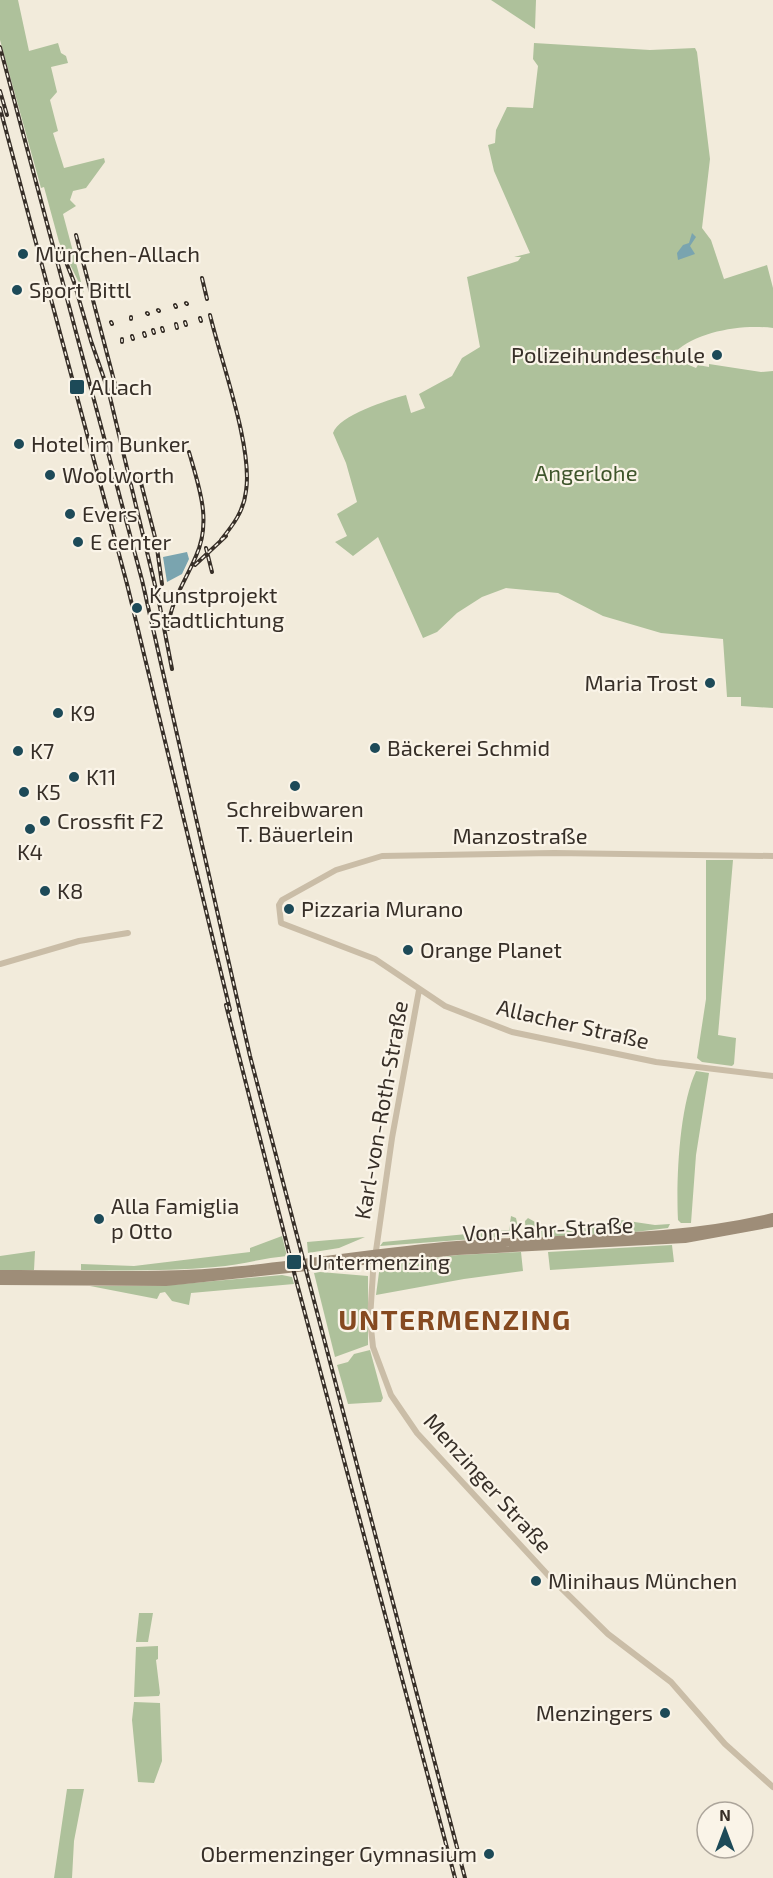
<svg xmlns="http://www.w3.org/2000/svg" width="773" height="1878" font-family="'Exo 2',sans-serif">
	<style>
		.green { fill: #aec19b }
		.water { fill: #7aa4af }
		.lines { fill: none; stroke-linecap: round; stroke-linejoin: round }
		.tertiary { stroke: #cabda7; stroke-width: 6 }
		.secondary { stroke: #9e8d78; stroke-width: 8 }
		.rail-casing { stroke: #372f28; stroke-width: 4 }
		.rail { stroke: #faf4e8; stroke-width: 1.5; stroke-dasharray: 4.5; stroke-linecap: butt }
		.poi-dot { fill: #1d4a58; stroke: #faf4e8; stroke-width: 2 }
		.labels { text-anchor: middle; stroke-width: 4.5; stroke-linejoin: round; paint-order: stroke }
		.poi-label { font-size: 22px; fill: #372f28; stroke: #faf4e8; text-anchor: start }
		.park-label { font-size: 22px; fill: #3e552b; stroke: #faf4e8 }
		.street-label { font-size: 22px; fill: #372f28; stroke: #faf4e8 }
		.district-label { font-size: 28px; font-weight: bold; letter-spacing: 1.5px; fill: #864a20; stroke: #faf4e8 }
	</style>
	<rect width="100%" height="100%" fill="#f2ebdb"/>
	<path class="green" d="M0,0H18L29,51L58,43L61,53L66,56L68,63L51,67L57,92L50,100L58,131L53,133L64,168L104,158L105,162L86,188L73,191L70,200L76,206L63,214L84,293L59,242L44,187L41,188L0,40Z
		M491,0H536L535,29Z
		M534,43L650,50L695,48L697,52L710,159L702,228L711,240L724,279L767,265L773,288V328C742,324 698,331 675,352L682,362L696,368L698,365L709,367V364L761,372L773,371V708L741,706V697H727L723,639L661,633L603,616L558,593L506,588L482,597L457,613L437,632L423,638L378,537L353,556L335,542L347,536L337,514L357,502L346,463L333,433C339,415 388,400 406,395L411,413L425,408L419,394L452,376L462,358L480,347L467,277L518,261L521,257H514L530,253L494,171L488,145L495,143L496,130L507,107L533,108L538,66L533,59Z
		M706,860H733L718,1035L736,1038L734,1064L732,1066L702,1062L697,1058L706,999Z
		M696,1071L709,1073L696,1155L691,1223H681L678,1220C676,1181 679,1107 696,1071Z
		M511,1216L516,1218L519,1232L515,1236L380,1246L383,1242L509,1230Z
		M528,1218L544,1227L560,1231L619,1224L621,1220L655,1225L670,1224L668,1228L618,1234L530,1237L526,1235L525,1221Z
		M282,1236L287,1256C264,1258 240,1265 215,1267C170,1271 126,1271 81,1270V1264L134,1266L250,1252V1248Z
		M365,1237L339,1248L308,1253L307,1242Z
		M672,1245L674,1262L550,1270L548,1252Z
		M35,1251L34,1270L0,1271V1256Z
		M521,1252L523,1271L464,1279L376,1295L380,1265L458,1255Z
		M320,1272L368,1276V1345L335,1357L314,1273Z
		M282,1275L292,1277L294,1284L191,1293L189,1305L172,1301L165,1292L160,1293L157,1299L90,1286H159Z
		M370,1350L383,1398L381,1402L348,1404L337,1365L348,1362L354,1354Z
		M139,1613H153L148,1642H136Z
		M158,1646V1659L156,1660L160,1693L159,1696L134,1697L136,1647Z
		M134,1702L160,1703L162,1761L154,1783L138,1782L132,1720Z
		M67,1789H84L74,1841L72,1878H54Z"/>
	<path class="water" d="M692,233L696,237L690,246L695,254L678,260L677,253L683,245L689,243Z
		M187,552L189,559L182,574L167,582L163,557Z"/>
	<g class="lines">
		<path class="tertiary" d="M773,856L554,853L382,856L336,870L282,900L279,905L281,923L375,959L445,1006L512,1032L656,1062L773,1076
			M0,964L79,941L128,933
			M419,990L392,1138L373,1272L370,1319L373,1347L391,1395L417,1433L548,1575L608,1634L671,1682L725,1744L773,1787"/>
		<path class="secondary" d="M0,1274C73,1273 145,1278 218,1272C298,1266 377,1251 457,1245C563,1237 669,1242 773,1217
			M0,1281L166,1282L457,1251L685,1239L773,1223"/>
		<defs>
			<path id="rail" d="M0,47L142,580L250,1056L465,1878
				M0,91L7,115
				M0,108L127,584L230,1010
				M76,235L117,392
				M62,252L74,282L91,341L109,393L159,602L172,669
				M202,278L207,299
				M186,303L187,304
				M175,305L176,307
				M158,310L159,311
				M147,313L148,314
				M210,315C221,361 253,448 246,491C244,511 233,525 221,540
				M131,317V319
				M200,318L201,321
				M111,322L112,324
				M185,322L186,325
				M176,324L177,328
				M162,328L163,331
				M153,330L154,333
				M144,333L145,336
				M132,336L133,339
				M122,339V342
				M140,479L156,541L162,584
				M206,548L212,572
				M195,565L226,536
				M168,629C170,602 186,580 196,556C212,521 199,487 189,452
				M226,1005L295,1276L455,1878"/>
		</defs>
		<use href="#rail" class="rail-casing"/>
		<use href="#rail" class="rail"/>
	</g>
	<g class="poi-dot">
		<circle cx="23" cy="254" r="6"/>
		<circle cx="17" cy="290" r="6"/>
		<circle cx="717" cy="355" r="6"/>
		<rect x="69" y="379" width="16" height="16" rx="3"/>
		<circle cx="19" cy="444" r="6"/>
		<circle cx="50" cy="475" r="6"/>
		<circle cx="70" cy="514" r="6"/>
		<circle cx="78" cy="542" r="6"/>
		<circle cx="137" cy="608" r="6"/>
		<circle cx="710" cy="683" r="6"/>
		<circle cx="58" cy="713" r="6"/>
		<circle cx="375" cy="748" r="6"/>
		<circle cx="18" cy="751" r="6"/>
		<circle cx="74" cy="777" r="6"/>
		<circle cx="295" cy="786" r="6"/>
		<circle cx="24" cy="792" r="6"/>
		<circle cx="45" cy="821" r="6"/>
		<circle cx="30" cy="829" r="6"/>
		<circle cx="45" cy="891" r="6"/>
		<circle cx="289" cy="909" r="6"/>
		<circle cx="408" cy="950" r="6"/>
		<circle cx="99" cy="1219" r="6"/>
		<rect x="286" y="1254" width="16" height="16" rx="3"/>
		<circle cx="536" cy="1581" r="6"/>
		<circle cx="665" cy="1713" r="6"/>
		<circle cx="489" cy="1854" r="6"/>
	</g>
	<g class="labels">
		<g class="poi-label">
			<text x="35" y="262">München-Allach</text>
			<text x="29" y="298">Sport Bittl</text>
			<text x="705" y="363" text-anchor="end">Polizeihundeschule</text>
			<text x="90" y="395">Allach</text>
			<text x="31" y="452">Hotel im Bunker</text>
			<text x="62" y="483">Woolworth</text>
			<text x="82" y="522">Evers</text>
			<text x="90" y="550">E center</text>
			<text x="149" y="603">Kunstprojekt<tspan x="149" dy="25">Stadtlichtung</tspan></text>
			<text x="698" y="691" text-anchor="end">Maria Trost</text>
			<text x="70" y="721">K9</text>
			<text x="387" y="756">Bäckerei Schmid</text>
			<text x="30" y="759">K7</text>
			<text x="86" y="785">K11</text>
			<text x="36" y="800">K5</text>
			<text x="295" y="817" text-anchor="middle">Schreibwaren<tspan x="295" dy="25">T. Bäuerlein</tspan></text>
			<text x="57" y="829">Crossfit F2</text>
			<text x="30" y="860" text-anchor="middle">K4</text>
			<text x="57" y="899">K8</text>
			<text x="301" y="917">Pizzaria Murano</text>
			<text x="420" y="958">Orange Planet</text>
			<text x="111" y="1214">Alla Famiglia<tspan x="111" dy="25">p Otto</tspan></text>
			<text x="308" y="1270">Untermenzing</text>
			<text x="548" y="1589">Minihaus München</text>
			<text x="653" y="1721" text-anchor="end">Menzingers</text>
			<text x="477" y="1862" text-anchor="end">Obermenzinger Gymnasium</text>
		</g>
		<g class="park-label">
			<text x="586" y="481">Angerlohe</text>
		</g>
		<g class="street-label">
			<text x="520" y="844">Manzostraße</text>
			<text transform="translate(573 1024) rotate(13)" y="8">Allacher Straße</text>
			<text transform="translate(381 1110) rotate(-80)" y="8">Karl-von-Roth-Straße</text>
			<text transform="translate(548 1229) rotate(-3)" y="8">Von-Kahr-Straße</text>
			<text transform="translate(488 1483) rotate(48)" y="8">Menzinger Straße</text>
		</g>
		<g class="district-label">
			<text x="455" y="1330">UNTERMENZING</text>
		</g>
	</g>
	<g transform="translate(725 1830)"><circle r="28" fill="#faf4e8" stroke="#aca59b" stroke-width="1.5"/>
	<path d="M0-4.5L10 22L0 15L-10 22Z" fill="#1d4a58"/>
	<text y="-9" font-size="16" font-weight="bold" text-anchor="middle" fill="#372f28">N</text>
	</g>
</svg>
